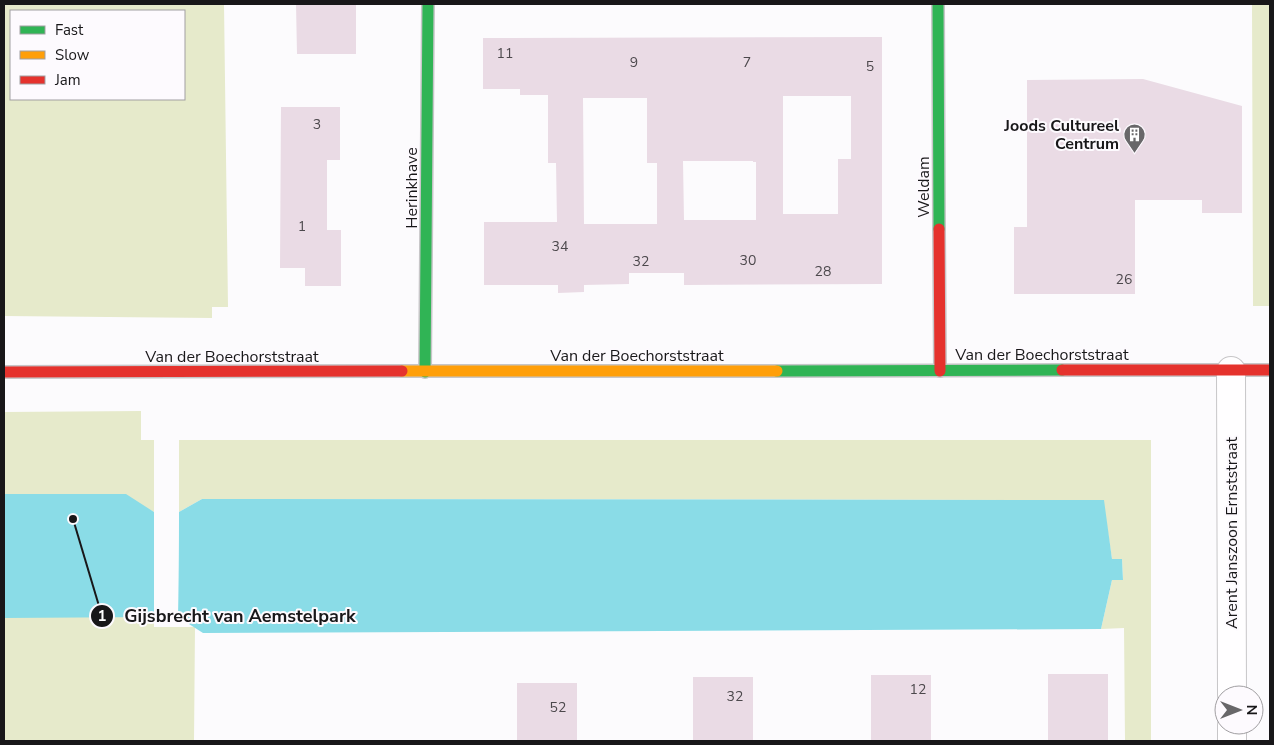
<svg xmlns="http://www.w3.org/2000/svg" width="1274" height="745" font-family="'Nunito Sans',sans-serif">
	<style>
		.green { fill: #e6eacb; fill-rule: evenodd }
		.water { fill: #8adce7 }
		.pier { fill: #fcfbfd }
		.building { fill: #eadbe5; fill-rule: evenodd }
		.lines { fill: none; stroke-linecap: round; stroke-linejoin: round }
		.street-casing { stroke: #c7c6c8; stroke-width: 30 }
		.fast-casing { stroke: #c7c6c8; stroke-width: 14 }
		.slow-casing { stroke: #c7c6c8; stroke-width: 14 }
		.jam-casing { stroke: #c7c6c8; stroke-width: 14 }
		.street { stroke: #fffeff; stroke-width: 28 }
		.fast { stroke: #30b455; stroke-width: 11 }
		.slow { stroke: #ff9f0a; stroke-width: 11 }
		.jam { stroke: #e5322d; stroke-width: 11 }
		.labels { text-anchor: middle; stroke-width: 4; stroke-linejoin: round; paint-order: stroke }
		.number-label { font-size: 14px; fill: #4c484c }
		.poi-label { font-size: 16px; font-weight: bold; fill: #181719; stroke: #fdfafe; text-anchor: end }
		.street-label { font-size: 16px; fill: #181719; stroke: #fdfafe }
		.leader { fill: none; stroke: #181719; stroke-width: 2 }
		.callout-dot { fill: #181719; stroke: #fdfafe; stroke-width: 2 }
		.mark-label { font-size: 15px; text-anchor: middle; font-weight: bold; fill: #fff }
		.callout-label { font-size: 18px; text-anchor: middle; font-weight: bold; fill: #181719; stroke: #fdfafe; stroke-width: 4; stroke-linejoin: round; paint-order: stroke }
	</style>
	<rect width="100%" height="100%" fill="#fcfbfd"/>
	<path class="green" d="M4,4H224L228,307H212V318L4,316ZM184,11V99H11V11Z
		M1252,4H1270V306H1253Z
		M141,411V440H154V512L141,505L142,617H154V627H195L194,741H4V412Z
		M179,440H1151V741H1125L1124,628L1101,629L1112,580H1123L1122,559H1112L1103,500L202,499L179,512Z"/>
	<path class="water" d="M4,494H126L154,512V617L4,618Z
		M202,499L1104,500L1112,559H1122L1123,580H1112L1101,629L203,633L178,617L179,512Z"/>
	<path class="pier" d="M154,512H156V617H154Z
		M176,512H179L178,617H175Z"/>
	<path class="building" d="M296,4H356V54H297Z
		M882,37V284L684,285V273H629V284L584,285V292L558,293V285H484V222H557L556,163H548V95H520V89H483V38ZM783,96H851V159H838V214H783ZM583,98H647V163H657V224H584ZM683,161H753V162H756V220H684Z
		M1143,79L1242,106V213H1202V200H1135V294H1014V227H1027V80Z
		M281,107H340V160H327V230H341V286H305V268H280Z
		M1048,674H1108V741H1048Z
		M871,675H931V741H871Z
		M693,677H753V741H693Z
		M517,683H577V741H517Z"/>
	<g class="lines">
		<defs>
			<path id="street" d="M1231,371L1232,695
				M1232,725V741"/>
			<path id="fast" d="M938,4L939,229
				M777,371L1062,370
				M425,372L428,4"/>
			<path id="slow" d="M402,371H777"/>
			<path id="jam" d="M939,229L940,371
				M1062,370H1270
				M4,372L402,371"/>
		</defs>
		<use href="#street" class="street-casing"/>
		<use href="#fast" class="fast-casing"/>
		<use href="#slow" class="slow-casing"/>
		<use href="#jam" class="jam-casing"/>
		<use href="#street" class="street"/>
		<use href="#fast" class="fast"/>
		<use href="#slow" class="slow"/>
		<use href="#jam" class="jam"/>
	</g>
	<defs>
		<symbol id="building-pin" viewBox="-11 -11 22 30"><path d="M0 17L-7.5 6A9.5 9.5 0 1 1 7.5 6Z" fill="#686769" stroke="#fdfafe"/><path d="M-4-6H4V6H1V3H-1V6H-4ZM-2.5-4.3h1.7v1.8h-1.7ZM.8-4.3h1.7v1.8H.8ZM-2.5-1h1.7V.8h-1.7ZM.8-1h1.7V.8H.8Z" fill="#fff"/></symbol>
	</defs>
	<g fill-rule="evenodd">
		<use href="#building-pin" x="1122" y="122" width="25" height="34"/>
	</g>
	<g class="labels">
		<g class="number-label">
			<text x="505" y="58">11</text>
			<text x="634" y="67">9</text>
			<text x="747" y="67">7</text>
			<text x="870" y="71">5</text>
			<text x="317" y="129">3</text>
			<text x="302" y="231">1</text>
			<text x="560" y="251">34</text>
			<text x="748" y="265">30</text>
			<text x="641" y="266">32</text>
			<text x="823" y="276">28</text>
			<text x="1124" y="284">26</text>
			<text x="918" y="694">12</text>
			<text x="735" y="701">32</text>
			<text x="558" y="712">52</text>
		</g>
		<g class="poi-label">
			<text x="1119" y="131">Joods Cultureel<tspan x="1119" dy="18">Centrum</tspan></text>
		</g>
		<g class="street-label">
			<text transform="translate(923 187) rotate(-90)" y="6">Weldam</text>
			<text transform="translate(411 188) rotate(-90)" y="6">Herinkhave</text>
			<text x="1042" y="360">Van der Boechorststraat</text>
			<text x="637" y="361">Van der Boechorststraat</text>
			<text x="232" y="362">Van der Boechorststraat</text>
			<text transform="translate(1231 533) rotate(-90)" y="6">Arent Janszoon Ernststraat</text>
		</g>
	</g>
	<path class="leader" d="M73 519L102 616"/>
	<g class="callout-dot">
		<circle cx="73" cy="519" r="5"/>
		<circle cx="102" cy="616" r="12"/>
	</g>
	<g class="mark-label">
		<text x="102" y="621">1</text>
	</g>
	<g class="callout-label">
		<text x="240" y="622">Gijsbrecht van Aemstelpark</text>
	</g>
	<rect width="1274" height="745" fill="none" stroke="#181719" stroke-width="10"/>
	<rect x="10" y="10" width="175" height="90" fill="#fdfafe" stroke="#a19fa2"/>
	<rect x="20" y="26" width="25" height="8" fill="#30b455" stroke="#a19fa2"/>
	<text x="55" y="35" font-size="15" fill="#181719">Fast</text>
	<rect x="20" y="51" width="25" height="8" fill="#ff9f0a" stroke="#a19fa2"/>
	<text x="55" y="60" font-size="15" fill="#181719">Slow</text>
	<rect x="20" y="76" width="25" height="8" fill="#e5322d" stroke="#a19fa2"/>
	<text x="55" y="85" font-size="15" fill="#181719">Jam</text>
	<g transform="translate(1239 710) rotate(90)"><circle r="24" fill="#fdfafe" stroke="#a19fa2"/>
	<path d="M0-4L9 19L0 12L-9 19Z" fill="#686769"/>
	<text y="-8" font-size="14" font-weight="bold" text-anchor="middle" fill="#181719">N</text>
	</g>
</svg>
